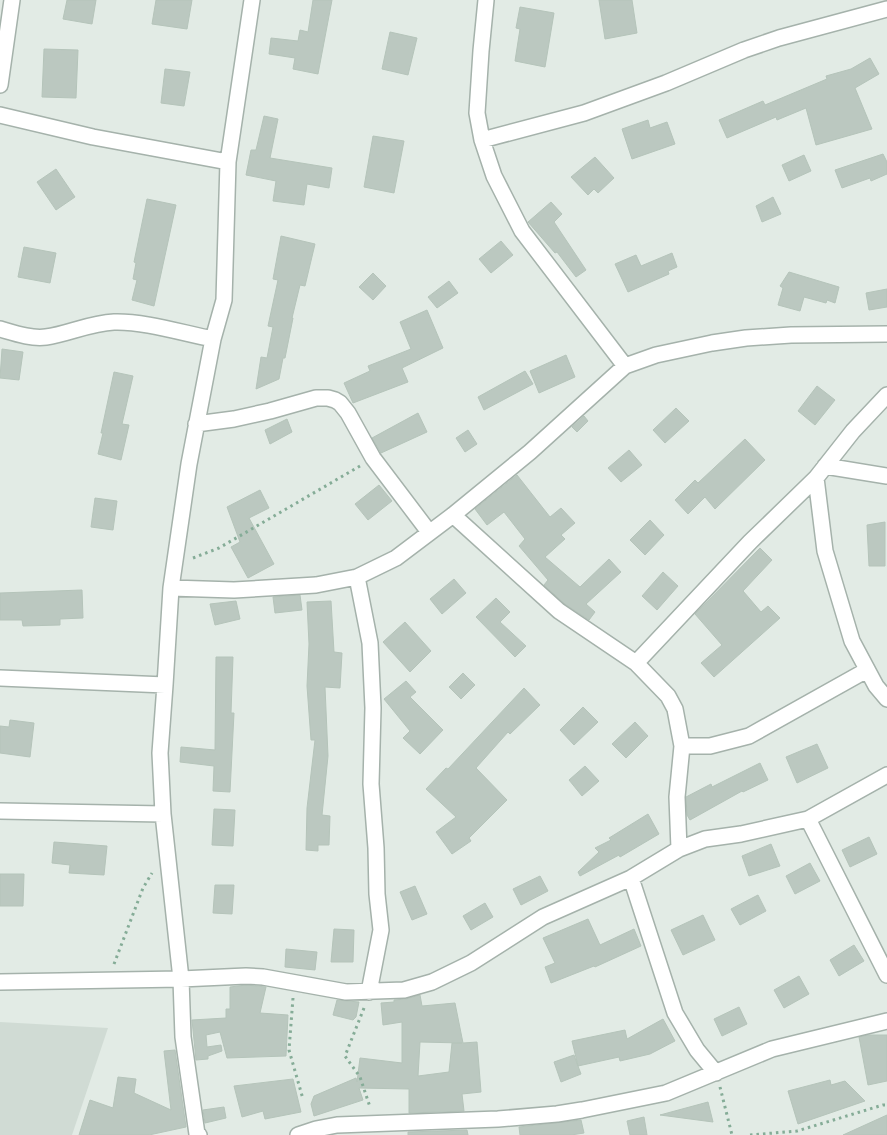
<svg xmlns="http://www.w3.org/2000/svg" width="887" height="1135" font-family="'Archivo Narrow',sans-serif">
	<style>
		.built { fill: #d0dbd4 }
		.building { fill: #bbc8c0; stroke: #b5c4ba; fill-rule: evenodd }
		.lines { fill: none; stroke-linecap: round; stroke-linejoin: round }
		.minor-casing { stroke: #a5b2ab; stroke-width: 18 }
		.path { stroke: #85ac97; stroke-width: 3; stroke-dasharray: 2.5 4; stroke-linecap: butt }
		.minor { stroke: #fff; stroke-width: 15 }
	</style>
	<rect width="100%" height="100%" fill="#e2ebe5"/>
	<path class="built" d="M0,1022L108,1028L72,1135H0Z"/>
	<path class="building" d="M67,0H96L92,24L63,19Z
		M156,0H192L187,29L152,24Z
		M313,0H332L318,74L293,69L295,58L269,54L271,38L298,41L300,30L308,32Z
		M599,0H632L637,33L605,39Z
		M520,7L554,13L545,67L515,61L520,29L516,28Z
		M390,32L417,38L408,75L382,69Z
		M44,49L78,50L76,98L42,97Z
		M870,58L879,74L855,88L872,129L816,145L806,108L777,120L776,117L727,138L719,120L763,101L765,105L827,79L826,76L851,69Z
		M165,69L190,72L184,106L161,103Z
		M264,116L278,119L270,158L332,168L329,188L307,184L304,205L273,201L276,181L246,175L251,150H256Z
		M648,120L650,128L667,122L675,144L632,159L622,129Z
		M373,136L404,141L394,193L364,187Z
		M883,154L887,162V174L871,181L870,178L842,188L835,170Z
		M804,155L811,171L789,181L782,165Z
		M595,157L614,178L598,193L594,189L588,195L571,177Z
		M56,169L75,197L56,210L37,182Z
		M773,197L781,214L762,222L756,206Z
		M147,199L176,205L154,306L132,300L137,280L133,279L136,263L134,262Z
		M551,202L562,214L554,222L586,270L576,277L557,252L555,253L528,222Z
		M281,236L315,244L305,286L300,285L292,318H293L285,358H283L279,379L256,389L261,357L267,358L273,327L268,326L278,280L273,279Z
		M501,241L513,255L491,273L479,259Z
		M24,247L56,253L50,283L18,277Z
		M672,253L677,267L668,271L669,274L628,292L615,264L636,255L641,266Z
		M789,272L839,287L835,303L827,300L826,303L804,297L800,311L778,305L783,288L780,286Z
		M373,273L386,286L373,300L359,287Z
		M449,281L458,293L437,308L428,297Z
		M887,289V307L869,310L866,293Z
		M427,310L443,348L402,368L408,382L353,403L344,383L370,371L368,366L411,349L400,322Z
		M2,349L23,352L19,380L0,378Z
		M566,355L575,377L539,393L530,371Z
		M525,371L533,384L484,410L478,397Z
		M114,372L133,376L122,424L129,425L121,460L98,454L103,433H101Z
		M817,386L835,400L815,425L798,411Z
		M676,408L689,421L665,443L653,430Z
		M418,413L427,432L381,453L372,438Z
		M584,416L588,421L577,432L572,427Z
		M287,419L292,432L270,444L265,430Z
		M468,430L477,444L465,452L456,438Z
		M745,439L765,460L715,509L705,497L688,514L675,500L695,480L698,483Z
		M629,450L642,465L621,482L608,468Z
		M517,475L550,517L561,508L575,523L561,535L565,539L545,557L580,587L609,559L621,572L586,604L595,612L589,620L565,604L544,585L548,580L519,546L525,539L504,512L487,525L475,509Z
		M379,485L392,501L368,520L355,504Z
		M260,490L269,508L249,518L274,564L248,578L231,547L240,542L227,507Z
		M95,498L117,501L113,530L91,527Z
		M650,520L664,535L645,555L630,540Z
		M885,522V566H869L867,525Z
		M760,548L772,560L743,591L761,612L768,606L780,618L714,677L701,663L722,645L695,614Z
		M663,572L678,586L657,610L642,596Z
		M454,579L466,593L442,614L430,599Z
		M82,590L83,618L60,619V625L23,626L22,620H0V593Z
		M300,595L302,610L275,613L273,597Z
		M496,598L510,612L500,622L526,646L515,657L476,617Z
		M236,601L240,619L215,625L210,604Z
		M331,601L334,652L342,653L340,688L325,687L328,756L322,815L330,816L329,845H318V851L306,850L307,808L315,740H311L307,686L309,644L307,602Z
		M405,622L431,651L410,672L383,642Z
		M216,657H233L231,713H234L230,792L213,791L214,766L180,762L181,747L215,750Z
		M463,673L475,685L461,699L449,687Z
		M406,681L416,692L410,697L443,730L420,754L403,738L410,731L384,699Z
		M524,688L540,705L510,734L508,732L476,768L507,800L469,838L471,841L452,854L436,832L456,817L426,789L446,768L448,769Z
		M583,707L598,722L574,745L560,730Z
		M10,720L34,723L30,757L0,753V726L9,727Z
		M635,722L648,736L626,758L612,744Z
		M817,744L828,768L797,783L786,757Z
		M760,763L768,780L743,792L742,791L690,820L687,815L686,797L711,784L712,787Z
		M585,766L599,781L582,796L569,780Z
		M214,809L235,810L233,846L212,845Z
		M648,814L659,834L620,857L619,855L580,876L578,872L599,852L595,848L611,840L609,838Z
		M869,837L877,854L850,867L842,850Z
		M54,842L107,846L104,875L69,873L70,865L52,863Z
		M771,844L780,866L749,876L742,856Z
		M810,863L820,881L795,894L786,876Z
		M0,874H24L23,906H0Z
		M540,876L548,891L521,905L513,889Z
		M215,885H234L232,914L213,913Z
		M415,886L427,914L412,920L400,892Z
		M758,895L766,911L740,925L731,909Z
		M485,903L493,917L471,930L463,916Z
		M703,915L715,940L683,955L671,930Z
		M588,919L600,945L634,929L641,946L595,967L594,966L551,983L545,967L555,963L543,938Z
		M334,929L354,930L353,962H331Z
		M854,945L864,961L839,976L830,960Z
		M286,949L317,952L315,970L285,967Z
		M799,976L809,994L784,1008L774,990Z
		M246,985L266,987L260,1013L288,1015L286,1056L227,1058L220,1032L206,1035L207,1047L221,1045L222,1051L208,1056V1059L196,1060L192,1020L226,1018V1009H230V987Z
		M420,995L422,1006L455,1003L463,1043L477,1042L481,1092L462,1094L464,1111L409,1113V1089L359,1088L363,1100L314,1116L311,1104L314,1096L356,1078L357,1082L360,1058L402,1063V1022L383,1025L381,1003L394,1002V1000L406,999ZM420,1042L462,1043H452L449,1072L418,1076Z
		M337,1000L359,1002L356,1017L353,1020L333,1015Z
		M739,1007L747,1024L722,1036L714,1019Z
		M663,1019L675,1041L650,1054L620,1061L619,1057L578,1066L581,1074L561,1082L554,1062L574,1055L578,1066L572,1041L625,1030L627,1039Z
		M868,1035H887V1081L868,1085L859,1037Z
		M175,1050L186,1127L149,1135H79L90,1100L113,1108L118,1077L136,1079L134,1093L171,1110L164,1051Z
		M293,1079L301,1112L265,1119L263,1111L242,1117L234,1086Z
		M830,1080L831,1085L845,1081L865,1101L798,1124L788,1091Z
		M708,1102L713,1122L660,1115Z
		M224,1107L226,1118L205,1123L203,1110Z
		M887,1115V1135H843Z
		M644,1117L647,1135H630L627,1121Z
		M581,1120L584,1133L571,1135H520L519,1127Z
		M467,1130L468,1135H408V1132Z"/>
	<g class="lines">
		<defs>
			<path id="minor" d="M486,0L481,51L477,113L482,140L494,176L522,231L625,366
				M0,85L12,0
				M0,115L93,137L228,162
				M482,140L584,113L666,83L744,50L779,38L887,9
				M0,329C14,333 31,339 46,337C68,334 90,323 114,322C144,321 182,333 213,339
				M196,424L234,419L270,411L316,398H328L335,400L340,403L348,413L373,458L429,532
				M825,466L887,476
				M816,478L825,551L852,641L876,686L887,699
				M453,515L559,611L636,663L668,696L675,709L682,746L677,797L679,849
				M357,577L370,643L373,708L371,784L376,848L377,894L381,930L369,992
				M171,588L234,590L316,585L357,577L396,558L453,515L530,452L625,366L656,355L712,343L746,338L791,335L887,334
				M636,663L750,542L816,478L853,431L887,395
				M0,678L165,685L171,588L189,464L213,339L224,300L228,162L252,0
				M682,746H710L749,736L867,670
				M0,811L163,814
				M808,819L887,975
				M631,878L675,1013L697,1050L716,1073
				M0,982L181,979L163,814L160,753L165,685
				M199,1135L197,1134L183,1037L181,979L246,976L263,977L346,992L404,990L432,982L471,963L543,917L631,878L679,849L705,839L741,834L808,819L887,775
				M298,1135L316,1129L337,1125L498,1119L557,1114L582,1110L666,1093L772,1049L887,1021"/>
		</defs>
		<use href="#minor" class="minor-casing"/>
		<path class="path" d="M193,558L219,548L360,466
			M114,964L143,888L152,873
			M293,998L289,1050L303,1099
			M364,1008L345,1056L360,1077L370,1107
			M720,1087L732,1135
			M750,1135L797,1131L883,1105H887"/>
		<use href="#minor" class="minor"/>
	</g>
</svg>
